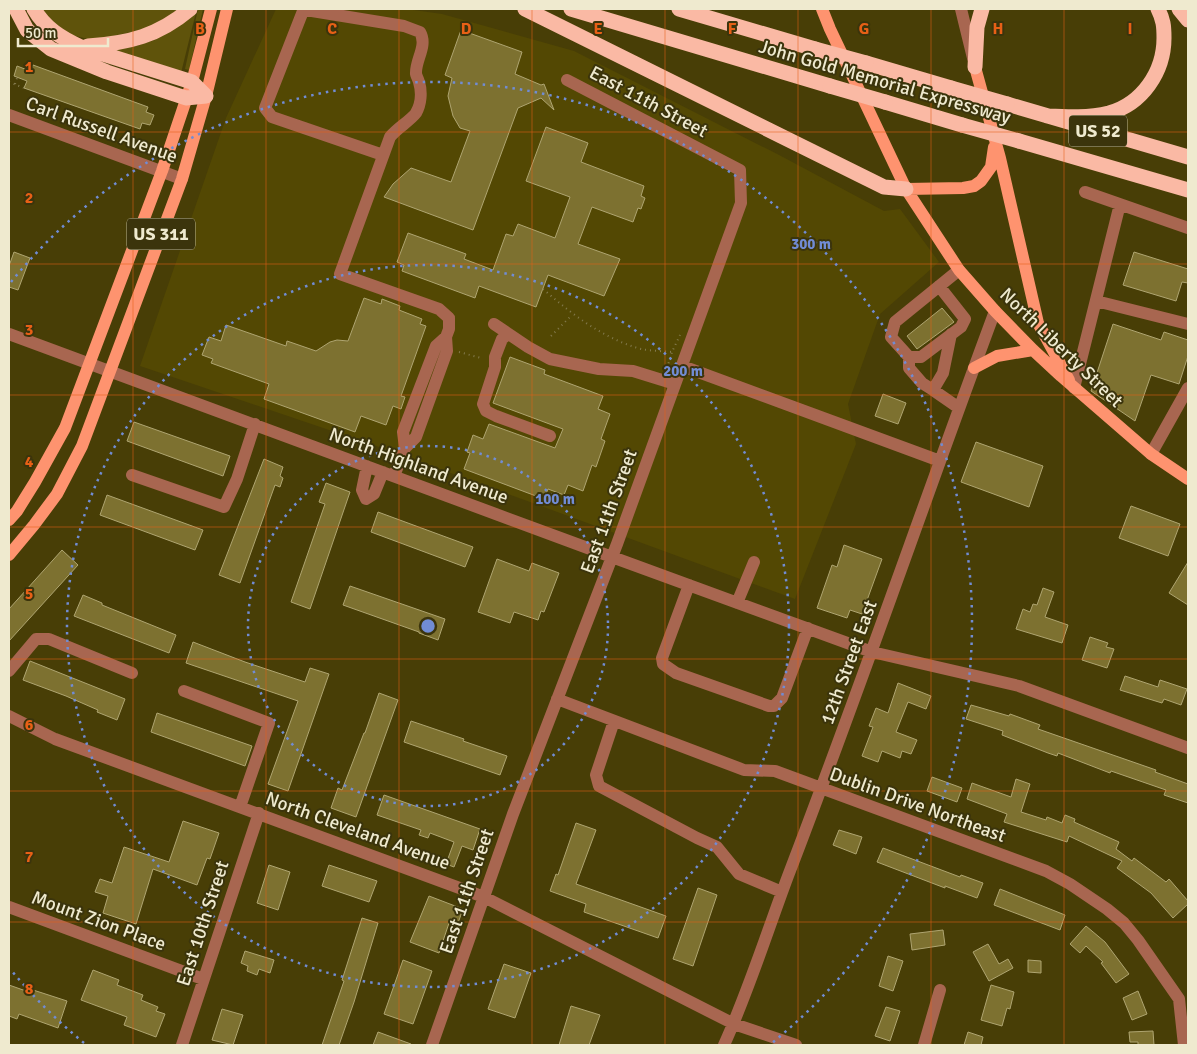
<svg xmlns="http://www.w3.org/2000/svg" width="1197" height="1054" font-family="Signika,sans-serif">
	<style>
		.built { fill: #534803 }
		.green { fill: #5f530b }
		.building { fill: #7d7130; stroke: #afa571 }
		.lines { fill: none; stroke-linecap: round; stroke-linejoin: round }
		.path { stroke: #837a4d; stroke-width: 2; stroke-dasharray: 1 4; stroke-linecap: butt }
		.minor { stroke: #a86650; stroke-width: 12 }
		.major { stroke: #fe936f; stroke-width: 12 }
		.highway { stroke: #fab9a4; stroke-width: 15 }
		.highway-bridge { stroke: #fab9a4; stroke-width: 15 }
		.grid { fill: none; stroke: #e86016; stroke-width: 1; stroke-opacity: 0.55 }
		.ring { fill: none; stroke: #718cd4; stroke-width: 2.5; stroke-dasharray: 2.5 5 }
		.labels { text-anchor: middle; stroke-width: 4; stroke-linejoin: round; paint-order: stroke }
		.shield { fill: #3b340c; stroke: #b9b394; stroke-width: 1 }
		.shield-label { font-size: 18px; font-weight: bold; fill: #efeacf }
		.street-label { font-size: 19px; fill: #efeacf; stroke: #3b340c }
		.grid-label { font-size: 16px; text-anchor: middle; font-weight: bold; fill: #e86016; stroke: #3b340c; stroke-width: 4; stroke-linejoin: round; paint-order: stroke }
		.centre { fill: #718cd4; stroke: #3b340c; stroke-width: 2.5 }
		.ring-label { font-size: 15px; text-anchor: middle; font-weight: bold; fill: #718cd4; stroke: #3b340c; stroke-width: 4; stroke-linejoin: round; paint-order: stroke }
	</style>
	<rect width="100%" height="100%" fill="#483e06"/>
	<path class="built" d="M276,9H406L442,14L574,51L781,156L884,211L900,209L939,262L880,314L848,404L856,444L795,599L388,450L140,366L226,118Z"/>
	<path class="green" d="M42,9H180L152,28L92,40L67,34L59,28Z
		M198,9H203L189,70L185,69Z
		M196,12L181,73L105,50L133,47L155,40Z"/>
	<path class="building" d="M461,30L522,52L515,74L541,85L544,84L554,110L541,98L518,108L473,230L384,197L393,184L411,168L451,182L470,131L460,128L453,116L448,96L452,78L445,75Z
		M33,65L148,107L146,112L154,115L150,125L142,123L140,129L24,88L27,81L14,76L17,66L30,71Z
		M546,127L588,143L581,162L644,186L641,196L645,198L641,209L638,208L633,222L592,207L578,244L620,259L604,296L548,275L536,307L479,286L475,298L402,271L404,265L397,262L408,233L466,254L464,259L493,270L506,234L513,236L518,224L555,238L570,197L526,181Z
		M14,252L30,258L18,290L9,287V266Z
		M1134,252L1188,269V283L1182,282L1176,301L1123,285Z
		M364,298L381,304L382,299L400,306L399,310L422,319L420,324L426,326L401,396L405,397L401,409L393,406L386,425L361,416L355,432L264,399L269,384L211,363L213,359L202,355L209,337L221,341L226,325L286,346L287,341L316,351L330,342L337,340L348,341Z
		M942,308L954,322L917,349L907,336Z
		M1113,324L1161,340L1164,332L1188,340V356L1179,384L1151,375L1135,421L1091,391Z
		M510,357L545,370L544,374L603,396L598,409L610,414L601,439L605,441L596,467L592,465L583,491L568,485L564,495L548,489L544,499L464,469L470,453L467,452L473,435L483,439L489,424L555,448L563,429L493,403Z
		M883,394L906,403L898,424L875,416Z
		M134,422L230,456L223,476L127,441Z
		M976,442L1043,466L1029,507L961,482Z
		M264,459L283,467L280,476L283,478L280,487L275,485L240,583L219,575Z
		M326,483L350,492L310,609L291,602L325,504L319,502Z
		M107,495L203,530L195,550L100,515Z
		M1131,506L1180,524L1168,556L1119,538Z
		M378,512L473,547L465,567L371,532Z
		M844,545L882,559L862,614L850,610L847,618L817,608L832,565L837,567Z
		M62,550L78,565L9,641V609Z
		M497,559L529,571L532,563L559,573L544,612L541,611L538,620L514,612L510,623L478,612Z
		M1188,562V605L1169,593Z
		M350,586L445,619L438,640L419,633V632L343,605Z
		M1043,588L1054,592L1045,617L1068,625L1062,643L1016,629L1023,609L1030,612L1033,604L1037,605Z
		M83,595L102,603V605L176,635L169,653L74,616Z
		M1090,637L1108,643L1106,647L1114,649L1107,668L1082,660Z
		M193,642L245,662L305,682L310,668L329,674L288,791L268,784L298,701L186,663Z
		M30,661L125,699L117,720L97,712L98,710L66,696L23,680Z
		M1125,676L1158,687L1160,680L1187,689L1181,705L1164,699L1162,703L1120,690Z
		M898,683L931,696L926,709L908,702L896,732L917,740L911,754L902,751L900,758L882,751L878,762L862,756L873,727L869,726L876,708L888,713Z
		M379,693L398,700L356,817L331,808L338,788L342,790L364,733H365Z
		M971,705L1009,716L1010,714L1040,725L1038,729L1156,770L1155,772L1188,784V803L1164,795L1166,790L1111,771L1110,773L1058,753L1057,756L1048,753L1002,735L1003,731L966,719Z
		M157,713L252,746L245,766L151,732Z
		M411,721L464,739L463,741L507,756L500,775L404,742Z
		M932,777L962,788L957,802L927,791Z
		M1016,779L1030,784L1021,812L1046,820L1047,817L1062,823L1065,815L1075,819L1074,822L1119,842L1116,849L1132,861L1134,858L1166,882L1169,879L1188,901V904L1173,918L1151,893L1117,868L1122,861L1069,836L1067,842L1004,822L1007,814L967,799L972,783L1011,797Z
		M384,795L480,829L473,850L462,846L454,867L446,864L454,842L430,833L428,838L419,835L421,830L377,815Z
		M183,821L219,833L210,859L207,858L197,885L153,869L136,924L103,913L108,896L95,892L100,879L112,883L124,847L169,862Z
		M576,823L596,830L576,884L666,916L658,938L584,912L586,904L550,891L556,874L558,875Z
		M839,830L862,837L856,854L833,845Z
		M883,848L960,877L961,875L983,883L977,898L945,886V888L877,862Z
		M269,865L290,872L278,910L257,903Z
		M329,865L377,881L369,902L322,886Z
		M698,888L717,895L693,966L673,959Z
		M1000,889L1065,915L1060,930L994,905Z
		M429,896L463,909L457,926L449,923L439,953L410,942Z
		M362,918L378,923L354,1002L339,1045H322L344,981L342,980Z
		M1086,926L1105,942L1129,974L1116,983L1101,963L1103,962L1086,946L1080,953L1070,944Z
		M943,930L945,945L912,950L910,934Z
		M988,944L999,964L1008,959L1013,968L989,981L973,952Z
		M245,951L274,960L270,973L259,969L257,975L247,971L248,966L241,963Z
		M888,956L903,961L893,991L879,986Z
		M403,960L432,971L413,1024L384,1014Z
		M1028,960L1041,961V973L1028,972Z
		M504,964L531,973L515,1018L488,1009Z
		M93,970L119,980L117,985L143,995L141,1000L158,1007L156,1011L165,1014L156,1037L124,1025L127,1017L81,1000Z
		M9,985L26,991L27,988L67,1001L58,1028L19,1014L17,1019L9,1016Z
		M991,985L1014,992L1010,1009L1007,1008L1002,1026L981,1020Z
		M1138,991L1147,1014L1132,1020L1123,998Z
		M571,1006L600,1015L589,1045H559Z
		M886,1007L900,1011L890,1041L875,1036Z
		M222,1009L243,1015L233,1045L212,1040Z
		M1153,1031L1154,1045H1138V1042H1130L1129,1032Z
		M378,1032L411,1044V1045H373Z
		M968,1032L983,1037L981,1045H964Z"/>
	<g class="lines">
		<path class="path" d="M9,82L24,88
			M15,84L17,78
			M543,289C573,315 602,338 641,349C651,351 662,351 672,352L680,335
			M551,336L572,315
			M459,352L481,358
			M667,368L672,352"/>
		<path class="minor" d="M961,9L973,58
			M9,115L182,179
			M383,155L272,117L265,108L303,11H312L404,26L420,32C428,46 415,60 416,74C416,75 419,81 419,82C422,92 421,104 416,113C410,121 397,128 390,137L340,274L439,309L449,318V329L446,337L447,351L416,437L405,448L394,476
			M1085,192L1188,228
			M939,286L965,319L961,327L921,357H909L891,337L895,322L959,270
			M1096,301L1188,324
			M494,324L528,347L550,359L599,369L633,371L675,384
			M9,334L612,557L872,652L1019,686L1188,748
			M508,334L502,339L495,357V367L483,404L486,411L496,416L550,436
			M909,357V368L922,383L933,390L943,373L951,334
			M682,366L940,461
			M1074,388L1120,204
			M933,390L959,408
			M405,448L403,432L436,346L446,337
			M1151,454L1188,388
			M367,466L362,490L366,499L374,494L383,472
			M132,475L224,507L237,479L255,424
			M689,585L662,658L663,664L676,673L769,706H774L782,698L808,628
			M737,603L754,562
			M9,671L36,639H49L132,673
			M184,691L269,723L240,807
			M557,699L744,770L775,771L1046,871L1070,884L1107,909L1124,923L1138,940L1179,999L1184,1045
			M9,716L55,739L484,897L734,1024L796,1045
			M614,721L596,775L599,786L697,838L717,847L739,874L782,892
			M9,907L203,979
			M182,1045L259,813
			M432,1045L513,814L617,544L741,203L740,170L567,80
			M724,1045C749,990 767,932 788,876C860,689 925,499 995,311
			M924,1045L940,990"/>
		<path class="major" d="M822,9L830,29L906,189L959,270L995,311L1033,350L1061,376L1151,454L1188,479
			M975,67L1000,158L1038,323L1069,380
			M906,189L963,188L974,186L981,181L991,167L994,147
			M974,368L997,356L1033,350
			M9,520L17,511L35,482L65,428L162,171L192,82L211,9
			M9,555L34,525L57,494L82,446L182,179L206,96L227,9"/>
		<path class="highway" d="M16,9L27,30L51,49L107,72L186,98L206,96
			M34,9C45,28 61,38 81,47L192,82L206,96
			M525,9L884,187L906,189
			M571,9L830,86
			M679,9L815,49
			M1179,9L1188,20
			M88,46C129,43 158,36 190,9
			M866,63L951,88
			M975,67L977,27L982,9
			M885,102L962,125
			M1007,104L1188,157
			M1047,116C1068,117 1088,118 1109,113C1142,104 1164,72 1164,38C1164,34 1164,28 1163,23C1162,18 1160,13 1158,9
			M1019,141L1188,190"/>
		<path class="highway-bridge" d="M815,49L866,63
			M830,86L885,102
			M951,88L1007,104
			M962,125L1019,141"/>
	</g>
	<path class="grid" d="M133,9V1045M266,9V1045M399,9V1045M532,9V1045M665,9V1045M798,9V1045M931,9V1045M1064,9V1045M9,132H1188M9,264H1188M9,395H1188M9,527H1188M9,659H1188M9,791H1188M9,922H1188"/>
	<g class="ring">
		<circle cx="428" cy="626" r="180"/>
		<circle cx="428" cy="626" r="361"/>
		<path d="M84 1043A541 541 0 0 1 11 970M11 282A541 541 0 1 1 772 1043"/>
	</g>
	<g class="labels">
		<g class="shield">
			<rect x="1069" y="115.5" width="58" height="31" rx="4"/>
			<rect x="127" y="218.5" width="68" height="31" rx="4"/>
		</g>
		<g class="shield-label">
			<text x="1098" y="137">US 52</text>
			<text x="161" y="240">US 311</text>
		</g>
		<g class="street-label">
			<text transform="translate(885 81) rotate(16)" y="7">John Gold Memorial Expressway</text>
			<text transform="translate(649 101) rotate(28)" y="7">East 11th Street</text>
			<text transform="translate(102 129) rotate(20)" y="7">Carl Russell Avenue</text>
			<text transform="translate(1062 347) rotate(44)" y="7">North Liberty Street</text>
			<text transform="translate(419 465) rotate(20)" y="7">North Highland Avenue</text>
			<text transform="translate(608 511) rotate(-70)" y="7">East 11th Street</text>
			<text transform="translate(848 662) rotate(-70)" y="7">12th Street East</text>
			<text transform="translate(918 804) rotate(20)" y="7">Dublin Drive Northeast</text>
			<text transform="translate(358 830) rotate(20)" y="7">North Cleveland Avenue</text>
			<text transform="translate(466 891) rotate(-71)" y="7">East 11th Street</text>
			<text transform="translate(99 920) rotate(20)" y="7">Mount Zion Place</text>
			<text transform="translate(202 923) rotate(-72)" y="7">East 10th Street</text>
		</g>
	</g>
	<g class="grid-label">
		<text x="200" y="34">B</text>
		<text x="332" y="34">C</text>
		<text x="466" y="34">D</text>
		<text x="598" y="34">E</text>
		<text x="732" y="34">F</text>
		<text x="864" y="34">G</text>
		<text x="998" y="34">H</text>
		<text x="1130" y="34">I</text>
		<text x="29" y="72">1</text>
		<text x="29" y="203">2</text>
		<text x="29" y="335">3</text>
		<text x="29" y="467">4</text>
		<text x="29" y="599">5</text>
		<text x="29" y="730">6</text>
		<text x="29" y="862">7</text>
		<text x="29" y="994">8</text>
	</g>
	<circle cx="428" cy="626" r="8" class="centre"/>
	<g class="ring-label">
		<text x="811" y="249">300 m</text>
		<text x="683" y="376">200 m</text>
		<text x="555" y="504">100 m</text>
	</g>
	<rect width="1197" height="1054" fill="none" stroke="#efeacf" stroke-width="20"/>
	<path d="M18 38v8h90v-8" fill="none" stroke="#efeacf" stroke-width="2.5"/>
	<text x="25" y="38" font-size="15" fill="#efeacf" stroke="#3b340c" stroke-width="4" paint-order="stroke">50 m</text>
</svg>
